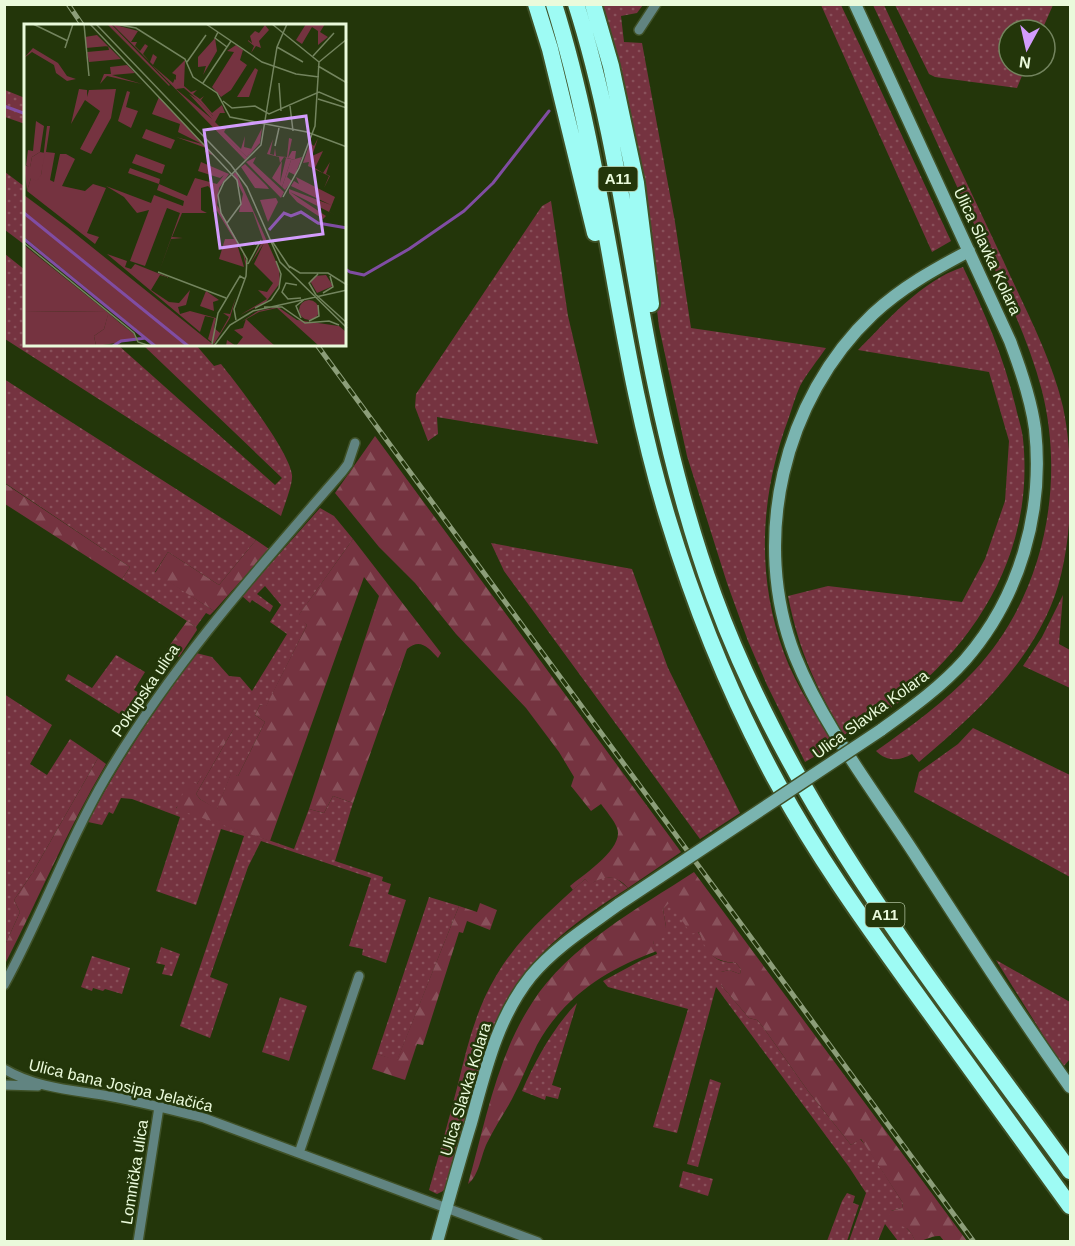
<svg xmlns="http://www.w3.org/2000/svg" width="1075" height="1246" font-family="Arial,sans-serif">
	<style>
		.grass { fill: url(#grass-dots) }
		.forest { fill: url(#forest-firs) }
		.lines { fill: none; stroke-linecap: round; stroke-linejoin: round }
		.stream { stroke: #804da3; stroke-width: 3 }
		.street-casing { stroke: #3f5127; stroke-width: 12 }
		.secondary-casing { stroke: #3f5127; stroke-width: 15 }
		.highway-casing { stroke: #3f5127; stroke-width: 20 }
		.street { stroke: #618481; stroke-width: 9 }
		.secondary { stroke: #7ab4b0; stroke-width: 12 }
		.highway { stroke: #9efbf4; stroke-width: 16 }
		.rail-casing { stroke: #8c9e79; stroke-width: 5 }
		.rail { stroke: #23360a; stroke-width: 3; stroke-dasharray: 9; stroke-linecap: butt }
		.secondary-bridge-casing { stroke: #3f5127; stroke-width: 15; stroke-linecap: butt }
		.secondary-bridge { stroke: #7ab4b0; stroke-width: 12 }
		.labels { text-anchor: middle; stroke-width: 5; stroke-linejoin: round; paint-order: stroke }
		.shield { fill: #23360a; stroke: #aebf9c; stroke-width: 1.5 }
		.shield-label { font-size: 15px; font-weight: bold; fill: #eafadb }
		.street-label { font-size: 16px; fill: #eafadb; stroke: #23360a }
		.inset-river { fill: none; stroke: #804da3; stroke-width: 3 }
		.inset-road { fill: none; stroke: #73845e; stroke-width: 1.5 }
		.view { fill: #d39cfc; fill-opacity: 0.15; stroke: #d39cfc; stroke-width: 3 }
		.inset-edge { fill: none; stroke: #eafadb; stroke-width: 3 }
	</style>
	<defs>
		<pattern id="grass-dots" width="8" height="8" patternUnits="userSpaceOnUse" patternTransform="scale(1.5)"><rect width="8" height="8" fill="#753340"/><path d="M2 2h.1M6 6h.1" fill="none" stroke="#89515b" stroke-width="1.8" stroke-linecap="round"/></pattern>
		<pattern id="forest-firs" width="22" height="20" patternUnits="userSpaceOnUse" patternTransform="scale(1.5)"><rect width="22" height="20" fill="#753340"/><path d="M5 1l3.5 6h-7zM16 11l3.5 6h-7z" fill="#89515b"/></pattern>
	</defs>
	<rect width="100%" height="100%" fill="#23360a"/>
	<path class="grass" d="M603,5H643L637,13L621,16L624,42L642,43L675,222L691,328L826,348C818,360 807,373 800,386C795,397 792,409 788,420C760,496 756,576 784,653C796,686 816,715 835,745L805,762L767,685L748,641L727,583L687,456L659,327L651,259Z
		M821,5H841L951,241L932,252Z
		M873,5H884C923,90 963,175 1003,260C1024,307 1051,356 1063,407C1075,463 1074,555 1050,608C1022,672 971,718 919,762L912,754C900,761 887,762 876,751C911,726 945,702 974,671C1043,598 1066,487 1042,391C1028,337 1002,286 979,235C944,158 909,81 873,5Z
		M895,5H1053L1042,30H1009V66H1026L1017,88L935,77L929,74Z
		M5,90L25,98V124L5,117Z
		M5,172L25,187V245L5,230Z
		M551,201L568,316L598,444L437,417L438,434L428,441L415,407L416,394L542,206Z
		M5,254L25,270L26,345H118L275,485L282,478L143,345H196L214,366L221,364C237,384 290,452 292,475C293,484 284,506 281,516L5,339Z
		M963,267C985,313 1004,358 1016,408C1018,418 1022,428 1023,439C1034,543 985,632 906,697C887,712 865,723 844,735C816,687 799,652 788,596L828,586L962,602L985,559L1005,501L1009,441L989,372L858,350C888,320 921,281 963,267Z
		M4,379L256,540L219,585L168,552L155,572L214,611L210,615L206,613L196,627L187,621L122,579L130,567L5,483Z
		M320,508L334,516L353,539L299,615L307,625L266,707L260,705L255,715L265,722L238,776L231,774L217,810L200,799L196,794L234,728L197,784L176,808L294,849L309,809L324,813L333,796L353,803L335,861L383,877L382,881L391,884L388,894L406,900L386,963L362,955L363,949L349,946L371,878L261,841L248,867L210,977L228,984L210,1038L180,1026L244,836L221,829L196,905L156,891L180,817L132,799L121,798L113,814L109,812L102,825L88,822C119,762 157,707 196,653L212,657L229,676L240,677L252,691L287,634L270,622L281,605L265,586L257,594L273,606L270,612L252,600L250,603L242,596Z
		M491,543L632,569L668,668L740,813L700,839L504,571Z
		M1063,595L1059,644L1070,650V688L1023,666L1042,637Z
		M116,655L145,672L134,690L148,698L132,722L65,680L68,674L92,688Z
		M4,694L52,725L30,764L47,775L70,739L98,758L33,872L14,900L20,912L5,945Z
		M973,728L1070,775V877L914,792L919,772L958,744Z
		M603,877L616,878L628,888C565,928 518,963 490,1035L447,1186L443,1191L437,1194L429,1190C439,1155 449,1119 458,1084C467,1047 476,1009 496,976C518,938 553,908 585,879L590,884Z
		M429,897L459,906L397,1061L377,1054Z
		M670,901C680,912 692,923 700,935C712,953 710,962 736,963L741,969L740,974L729,970L721,972V985L749,1018L757,1020L763,1027L808,1091L851,1145L860,1139L867,1147L903,1203L902,1208L891,1211L912,1234L915,1241H898L885,1224L878,1241H849L866,1193L849,1167L716,987L677,1133L653,1127L688,1009L608,987L603,981L640,961L657,954L653,942L666,927L663,909Z
		M161,947L180,954L172,976L162,974L165,965L156,963Z
		M92,956L130,968L122,994L105,989L103,991L93,988L92,991L81,987Z
		M996,960L1070,1002V1059L1063,1067Z
		M280,997L307,1006L289,1061L262,1052Z
		M577,1003L552,1085L561,1088L558,1099L546,1096L545,1100L522,1091C536,1059 553,1028 577,1003Z
		M710,1079L721,1083L698,1167L687,1164Z
		M683,1171L713,1179L708,1196L679,1187Z
		M847,1193L855,1196L853,1203L859,1205L847,1241H827L842,1201Z"/>
	<path class="forest" d="M375,436L681,852L628,888C616,874 603,875 590,885L585,879L573,890L570,886C583,875 625,848 617,828C614,820 606,811 601,804L591,811L571,786L574,777L559,752L526,708L456,634L415,583L379,547L335,493Z
		M4,483L130,567L122,579L5,504Z
		M353,539L441,653L438,658C428,647 420,638 407,649L353,803L333,796L324,813L309,809L379,596L364,577L270,841L176,809L185,789L193,782L197,784L231,726L234,728L196,794L200,799L217,809L231,773L238,776L265,722L255,715L260,705L266,706L307,625L298,616Z
		M256,540L269,549L214,611L155,573L168,552L219,585Z
		M187,621L196,627L197,630L179,657L167,649Z
		M98,758L106,764C68,828 39,898 5,964V945L20,912L14,900L33,872Z
		M694,872L967,1241H944L940,1236C931,1235 924,1242 915,1241C911,1232 907,1224 895,1227L888,1217L891,1211L902,1208L903,1203L861,1139L851,1145L808,1091L763,1027L757,1020L749,1018L721,985V972L729,970L740,974L741,969L736,963C723,962 711,959 705,946C702,941 702,937 698,932L691,934L670,902L663,909L666,927L664,937L653,942L657,951C607,969 563,997 537,1045C528,1063 521,1082 512,1099C504,1114 494,1128 487,1143C481,1155 479,1176 468,1184C485,1124 497,1056 532,1003C568,946 639,908 694,872Z
		M480,903L497,910L490,930L467,921L463,933L459,932L423,1045L417,1044L405,1080L372,1069L377,1054L397,1060L459,906L477,912Z"/>
	<g class="lines">
		<path class="stream" d="M4,106L26,114
			M345,269L350,272L364,275L409,249L464,211L493,183L549,111"/>
		<defs>
			<path id="street" d="M639,30L656,4
				M4,985C41,918 67,844 106,777C172,665 257,570 342,472L348,464L355,443
				M4,1069C36,1088 73,1090 108,1096C141,1102 173,1110 204,1118L538,1242
				M4,1085L38,1086
				M299,1153L359,976
				M138,1242L159,1107"/>
			<path id="secondary" d="M855,4L1010,341C1021,370 1031,399 1035,429C1044,512 1020,597 965,660C940,688 910,709 881,730
				M969,251C935,269 902,287 873,314C783,399 750,540 795,656C823,726 874,791 914,853C965,932 1016,1011 1070,1087
				M437,1242C448,1202 459,1162 471,1123C485,1072 497,1018 531,976C555,947 589,926 619,904"/>
			<path id="highway" d="M536,4L550,49L595,233
				M554,4C607,173 616,351 668,519C696,611 732,700 778,784C816,854 863,920 910,985C963,1059 1017,1132 1070,1206
				M576,4C612,117 627,236 649,352C665,434 685,517 714,596C792,810 938,989 1070,1171
				M593,4L611,66L636,183L651,304"/>
		</defs>
		<use href="#street" class="street-casing"/>
		<use href="#secondary" class="secondary-casing"/>
		<use href="#highway" class="highway-casing"/>
		<use href="#street" class="street"/>
		<use href="#secondary" class="secondary"/>
		<use href="#highway" class="highway"/>
		<defs>
			<path id="rail" d="M68,4L83,26
				M317,345L974,1242"/>
		</defs>
		<use href="#rail" class="rail-casing"/>
		<use href="#rail" class="rail"/>
		<defs>
			<path id="secondary-bridge" d="M619,904L881,730"/>
		</defs>
		<use href="#secondary-bridge" class="secondary-bridge-casing"/>
		<use href="#secondary-bridge" class="secondary-bridge"/>
	</g>
	<g class="labels">
		<g class="shield">
			<rect x="598.5" y="167" width="39" height="24" rx="4.5"/>
			<rect x="865.5" y="903" width="39" height="24" rx="4.5"/>
		</g>
		<g class="shield-label">
			<text x="618" y="184">A11</text>
			<text x="885" y="920">A11</text>
		</g>
		<g class="street-label">
			<text transform="translate(988 251) rotate(65)" y="6">Ulica Slavka Kolara</text>
			<text transform="translate(145 690) rotate(-56)" y="6">Pokupska ulica</text>
			<text transform="translate(870 714) rotate(-36)" y="6">Ulica Slavka Kolara</text>
			<text transform="translate(121 1085) rotate(13)" y="6">Ulica bana Josipa Jelačića</text>
			<text transform="translate(465 1089) rotate(-73)" y="6">Ulica Slavka Kolara</text>
			<text transform="translate(134 1172) rotate(-81)" y="6">Lomnička ulica</text>
		</g>
	</g>
	<g transform="translate(24 24)">
		<rect width="322" height="322" fill="#23360a"/>
		<path d="M83,0H87L146,61L145,62ZM88,0L114,7L107,18H113L111,22L116,27L121,20L124,22L119,30L126,38L129,30L133,33L129,41ZM282,0H301L296,8L304,13L294,21V7L288,3L278,20L272,16ZM241,1L245,6L235,17L237,24L232,22L227,29L230,22L224,17V16L228,19L226,12L231,7L235,9ZM73,11L97,35L65,38L63,28L85,26L84,22L62,24L61,13ZM191,14L193,27L179,51L182,42L174,43V33ZM212,21L219,26L216,36L223,41L207,66L197,73L188,63L210,28L203,27ZM161,36L160,62L167,68L173,66L169,70L176,75L180,72L177,76L188,89L198,81L201,89H196L191,98L198,105L204,101L200,108L217,125L221,112L220,123L228,125L223,133L188,101L189,92L173,75L160,64L152,65V51L148,49ZM103,41L111,49L88,51L118,60L83,52L76,60L80,50H87L86,43ZM231,44L234,46L225,73H213ZM55,65L63,66V73L65,66L92,65L87,94L67,130L56,125L76,87L61,76L47,100ZM103,67L106,68L102,83L114,87L107,104L94,97ZM135,73L191,132L181,128L182,124L152,113L178,120L154,108L156,100L128,90ZM12,97L20,102L16,128L8,133L6,144L2,141L4,126L9,127ZM23,102H26L22,128L31,129L26,156L30,158L36,130H42L51,135L38,162L61,167L69,160L82,164L63,209L75,213L71,220L3,167L7,154L17,151ZM122,105L151,116L147,125L118,114ZM265,114L268,115L264,134L268,127H272L271,135L278,133L271,151L265,148L263,153L268,157L261,166L258,163L267,136H271L260,133L256,139L255,133L243,130L249,115L246,130L250,131L251,124L252,132L263,133ZM294,114L288,132L299,127L291,144L299,149L306,138L302,150L306,152L300,164L305,152L284,142L285,138L279,139L286,119L290,122ZM112,130L141,141L138,150L108,139ZM177,138L205,150L195,164L193,181L219,227L222,237V243L219,229L213,220L220,243L195,235L201,215H210L193,187L189,188L190,168L184,162L177,164V186L183,189H158L148,213L159,214L147,215L135,248L156,189L143,184L121,242L106,237L125,186L113,189L100,173L82,162L127,179L130,171L159,182L160,177L133,166L135,160L104,149L106,144L136,155L135,160L163,172L171,154L193,160L200,151L196,154L174,147ZM221,140L243,162L245,165L231,164L217,143ZM212,148L255,244L256,259L242,278L216,291L243,275L234,266L243,268L249,259L230,240L240,219L227,239L239,216L229,188H215L219,170L209,150ZM272,153L311,173L305,188L311,191L266,168L302,192L299,195L273,178L265,169V165L307,181L267,162L270,157L275,160ZM0,171L43,203L191,322H133L0,213ZM252,174L254,178L244,198L236,176ZM0,221L83,288L0,287ZM83,230L103,237L101,243L107,245L111,240L146,254L136,251L127,266L145,278L155,279L166,266L162,281L154,283L156,290L166,287L192,294L190,304L196,309L205,293L199,289L206,290L212,273L206,294L190,320L184,315L190,294L181,292L176,308ZM302,251L309,262L293,269L286,257L291,252ZM182,267L195,276L189,278L190,287L176,282ZM275 286a10 10 0 1 1 20 0a10 10 0 1 1-20 0ZM254,283L273,296L315,302L322,308V322H295L253,284L235,288L217,298L234,287ZM84,290L110,310L112,316L72,322L70,312L80,305ZM222,295L242,314L251,322H202L203,316L212,322L219,313L210,306L219,304Z" fill="#753340"/>
		<path d="M9,24L34,39L43,52L52,55L43,57L32,49L30,41L8,28L0,34ZM128,41L149,59L153,50L151,55L156,60L152,65L188,95L165,70L173,75L189,92V101L223,133L238,104L236,119L221,136ZM16,128L21,129L17,151L13,157L7,154L3,167L0,141L6,143L8,133ZM232,133L229,139L260,168L257,174L222,138ZM262,134L271,136L267,144V136L258,163L248,154L258,137L256,159ZM0,287L83,288L105,307L84,291L80,305L70,312L72,322H0Z" fill="#753340"/>
		<path class="inset-river" d="M0,189L164,322M245,206L260,189L267,192L277,188L294,199L323,204M0,215L131,322M89,322L97,317L122,314"/>
		<path class="inset-road" d="M9,0L44,17M60,0L65,52M66,0L213,156L217,180L203,199M72,0L207,141L223,163L256,238L323,304M91,0L112,4L161,35L169,53L193,69L206,93L283,108L323,123M182,0L238,38L272,50L295,53M248,0L295,38M194,8L191,14L203,23M253,23L279,38M41,24L49,0M289,32L310,9M163,38L182,11M294,42L323,59M179,59L207,17M255,59L257,87M294,75L323,84M199,77L208,84L231,82L245,90L295,68L323,80M266,82L269,107M251,122L255,104M259,173L275,144L291,102L295,38L323,15M248,217L266,244M0,219L110,309L114,318L126,322M224,240L237,216M265,242L276,249H304L323,261M134,248L202,274M273,261L262,259L258,268L264,275L277,274M299,269L309,263L306,252M291,270L323,299M292,271L285,259L294,250M240,283H258L281,299L305,297L315,301M231,284L247,276L255,264L257,250L252,237M277,294L272,282L281,275M212,296L210,285L222,252L223,235L197,189L194,171L200,158L237,121L253,23L263,0M285,297L295,292L294,281M188,320L194,289L216,252L221,255M190,322L206,301L229,287L323,266"/>
		<path class="view" d="M282,92L299,210L196,224L180,106Z"/>
		<rect width="322" height="322" class="inset-edge"/>
	</g>
	<rect width="1075" height="1246" fill="none" stroke="#eafadb" stroke-width="12"/>
	<g transform="translate(1027 48) rotate(188)"><circle r="28" fill="#23360a" stroke="#73845e" stroke-width="1.5"/>
	<path d="M0-4.5L10 22L0 15L-10 22Z" fill="#d39cfc"/>
	<text y="-9" font-size="16" font-weight="bold" text-anchor="middle" fill="#eafadb">N</text>
	</g>
</svg>
